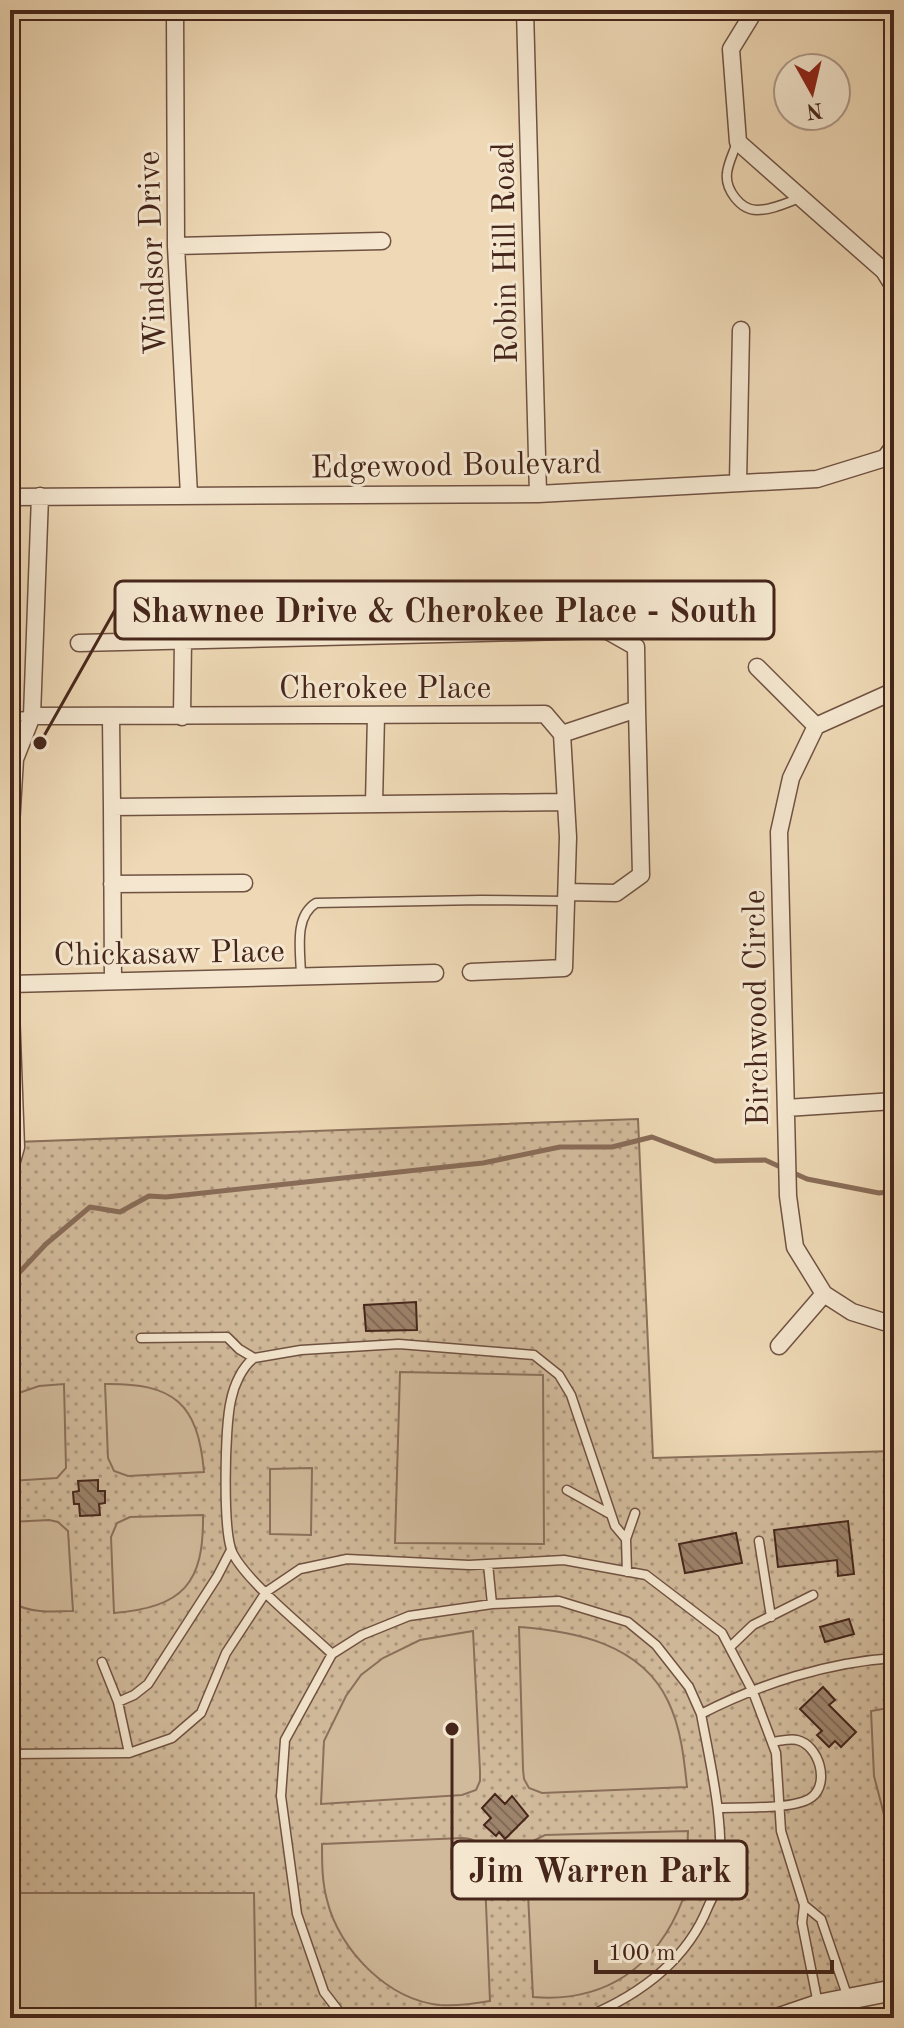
<svg xmlns="http://www.w3.org/2000/svg" width="904" height="2028" font-family="'Old Standard TT',serif">
	<style>
		.grass { fill: url(#grass-dots); stroke: #8c705b; stroke-width: 2 }
		.garden { fill: #d1ba9b; stroke: #8c705b; stroke-width: 2 }
		.lines { fill: none; stroke-linecap: round; stroke-linejoin: round }
		.stream { stroke: #896c58; stroke-width: 5 }
		.building { fill: url(#building-back-hatch); stroke: #46261b; stroke-width: 2 }
		.service-casing { stroke: #705242; stroke-width: 11 }
		.minor-casing { stroke: #705242; stroke-width: 19 }
		.tertiary-casing { stroke: #705242; stroke-width: 23 }
		.service { stroke: #f4e6cf; stroke-width: 8 }
		.minor { stroke: #f4e6cf; stroke-width: 16 }
		.tertiary { stroke: #f4e6cf; stroke-width: 20 }
		.labels { text-anchor: middle; stroke-width: 6; stroke-linejoin: round; paint-order: stroke }
		.street-label { font-size: 32px; fill: #46261b; stroke: #f4e6cf }
		.leader { fill: none; stroke: #46261b; stroke-width: 3 }
		.callout-dot { fill: #46261b; stroke: #f4e6cf; stroke-width: 3 }
		.callout { fill: #f4e6cf; stroke: #46261b; stroke-width: 3 }
		.callout-label { font-size: 34px; text-anchor: middle; font-weight: bold; fill: #46261b }
	</style>
	<defs>
		<pattern id="grass-dots" width="8" height="8" patternUnits="userSpaceOnUse" patternTransform="scale(2)"><rect width="8" height="8" fill="#d1ba9b"/><path d="M2 2h.1M6 6h.1" fill="none" stroke="#ab977e" stroke-width="1.8" stroke-linecap="round"/></pattern>
		<pattern id="building-back-hatch" width="6" height="6" patternUnits="userSpaceOnUse" patternTransform="scale(2)"><rect width="6" height="6" fill="#9d836b"/><path d="M-1 5l2 2M0 0l6 6M5-1l2 2" fill="none" stroke="#826b57"/></pattern>
	</defs>
	<rect width="100%" height="100%" fill="#eed8b5"/>
	<filter id="stains"><feTurbulence type="fractalNoise" baseFrequency=".0025" numOctaves="4"/><feColorMatrix values="0 0 0 0 .2 0 0 0 0 .09 0 0 0 0 .02 0 0 0 .5 -.17"/></filter>
	<radialGradient id="worn" r=".72"><stop offset=".6" stop-color="#630" stop-opacity="0"/><stop offset="1" stop-color="#630" stop-opacity=".3"/></radialGradient>
	<path class="grass" d="M638,1119L653,1458L894,1451V1999L738,2011L729,2018H10V1177L16,1142Z"/>
	<path class="garden" d="M400,1372L543,1375L544,1544L395,1543Z
		M64,1384L66,1468L57,1478L10,1481V1396L39,1386Z
		M105,1384C174,1383 198,1403 204,1472L128,1476L114,1471L108,1458Z
		M312,1468L311,1535L270,1534V1469Z
		M203,1515C204,1584 183,1607 114,1613L111,1537L117,1523L130,1517Z
		M49,1520L58,1522L68,1531L73,1611C50,1612 30,1613 10,1602V1522Z
		M519,1627C575,1631 641,1644 668,1701C681,1728 684,1758 687,1787L542,1793L529,1788L524,1779L523,1769Z
		M473,1631L480,1771V1781L476,1790L462,1795L321,1804L324,1741L346,1696L361,1675L383,1658L420,1640Z
		M894,1707V1853L874,1776L871,1711Z
		M688,1831C687,1850 689,1882 683,1899C657,1967 605,2003 533,1997L526,1852L531,1842L545,1835Z
		M463,1838C475,1839 481,1843 484,1856L490,2001C473,2004 457,2006 440,2005C388,2000 339,1950 327,1900C322,1882 322,1863 322,1844Z
		M10,1893H254L256,2018H10Z"/>
	<g class="lines">
		<path class="stream" d="M17,1275L46,1244L90,1207L120,1212L149,1196L166,1197L483,1163L560,1147H612L652,1137L715,1161L765,1160L807,1179L879,1193L894,1191"/>
	</g>
	<path class="building" d="M416,1302L417,1330L366,1331L364,1305Z
		M98,1480V1491H105V1503L99,1504L100,1515L80,1516L79,1504H74L73,1492L79,1491L78,1481Z
		M848,1521L854,1574L838,1576L837,1560L778,1567L774,1530Z
		M736,1533L742,1563L685,1573L679,1544Z
		M849,1619L854,1634L825,1642L820,1627Z
		M823,1687L835,1700L829,1705L856,1732L841,1747L835,1741L829,1747L817,1735L822,1731L800,1709Z
		M495,1794L505,1804L512,1796L528,1816L505,1839L499,1832L496,1836L484,1825L491,1818L482,1808Z"/>
	<g class="lines">
		<defs>
			<path id="service" d="M737,142C734,152 728,163 727,173C725,189 740,210 757,210C772,210 786,203 800,198
				M10,717L31,716
				M301,977C301,953 293,917 316,903L481,900L566,901
				M141,1338L227,1337L239,1349L254,1358
				M567,1490L610,1514
				M626,1539L635,1513
				M759,1541L771,1617
				M488,1564L492,1604
				M730,1647L753,1625L813,1595
				M332,1654C306,1629 249,1584 233,1554C222,1533 225,1425 231,1400C234,1385 242,1367 254,1358L301,1350L399,1344L534,1355L559,1375L571,1395L615,1526L626,1539L627,1572
				M102,1662L118,1702L129,1753
				M118,1702L134,1695L148,1684L217,1577L231,1550
				M10,1754L129,1753L172,1738L201,1713L226,1653L266,1592L300,1569L347,1559L469,1565L564,1560L646,1575L722,1633L753,1692L776,1753L781,1831L804,1905
				M718,1808C739,1807 796,1810 812,1797C830,1783 819,1745 797,1740C790,1738 780,1741 772,1742
				M818,2004L802,1923L804,1905L821,1919L848,1998
				M344,2018L324,1992L297,1914L281,1796L285,1740L332,1654L362,1635L409,1616L492,1604L559,1601L628,1622L656,1645L689,1687L701,1714
				M584,2018C638,1996 686,1962 708,1907C712,1898 718,1888 719,1879C725,1825 711,1767 701,1714C759,1684 829,1662 894,1658"/>
			<path id="minor" d="M175,10L176,246L189,495
				M525,10L538,494
				M755,10L731,49L738,142L884,271L894,287
				M176,246L382,241
				M738,483L741,330
				M10,497L538,494L817,479L885,458L894,446
				M79,643L606,630L636,647L637,709L562,734
				M757,667L816,726
				M894,691L816,726L791,778L779,832L788,1196L795,1247L824,1294L852,1312L894,1325
				M32,716L545,714L562,734L568,837L564,968L471,972
				M111,717L112,807L566,802
				M182,717L183,640
				M374,804L376,715
				M112,807L113,981
				M112,884L244,883
				M567,892L616,893L641,875L637,709
				M10,984L435,973
				M786,1108L894,1101
				M10,1168L16,1147L10,984V842L15,759L32,716L40,496
				M779,1346L824,1294"/>
			<path id="tertiary" d="M780,2018L818,2005L894,1990"/>
		</defs>
		<use href="#service" class="service-casing"/>
		<use href="#minor" class="minor-casing"/>
		<use href="#tertiary" class="tertiary-casing"/>
		<use href="#service" class="service"/>
		<use href="#minor" class="minor"/>
		<use href="#tertiary" class="tertiary"/>
	</g>
	<g class="labels">
		<g class="street-label">
			<text transform="translate(151 253) rotate(-92)" y="11">Windsor Drive</text>
			<text transform="translate(504 253) rotate(-91)" y="11">Robin Hill Road</text>
			<text transform="translate(456 464) rotate(-1)" y="11">Edgewood Boulevard</text>
			<text x="385" y="698">Cherokee Place</text>
			<text transform="translate(169 952) rotate(-1)" y="11">Chickasaw Place</text>
			<text transform="translate(755 1008) rotate(-91)" y="11">Birchwood Circle</text>
		</g>
	</g>
	<path class="leader" d="M40 743L115 610M452 1729L452 1870"/>
	<g class="callout-dot">
		<circle cx="40" cy="743" r="8"/>
		<circle cx="452" cy="1729" r="8"/>
	</g>
	<g class="callout">
		<rect x="115" y="581" width="659" height="58" rx="8"/>
		<rect x="452" y="1841" width="295" height="58" rx="8"/>
	</g>
	<g class="callout-label">
		<text x="444" y="622">Shawnee Drive &amp; Cherokee Place - South</text>
		<text x="600" y="1882">Jim Warren Park</text>
	</g>
	<rect width="904" height="2028" fill="none" stroke="#eed8b5" stroke-width="40"/>
	<rect x="12" y="12" width="880" height="2004" fill="none" stroke="#46261b" stroke-width="4"/>
	<rect x="20" y="20" width="864" height="1988" fill="none" stroke="#46261b" stroke-width="2"/>
	<g transform="translate(812 92) rotate(172)"><circle r="38" fill="#f4e6cf" stroke="#ae9987" stroke-width="2"/>
	<path d="M0-6L14 30L0 20L-14 30Z" fill="#8f2418"/>
	<text y="-12" font-size="22" font-weight="bold" text-anchor="middle" fill="#46261b">N</text>
	</g>
	<path d="M596 1960v12h236v-12" fill="none" stroke="#46261b" stroke-width="4"/>
	<text x="608" y="1960" font-size="24" fill="#46261b" stroke="#f4e6cf" stroke-width="6" paint-order="stroke">100 m</text>
	<rect width="100%" height="100%" filter="url(#stains)"/>
	<rect width="100%" height="100%" fill="url(#worn)"/>
</svg>
